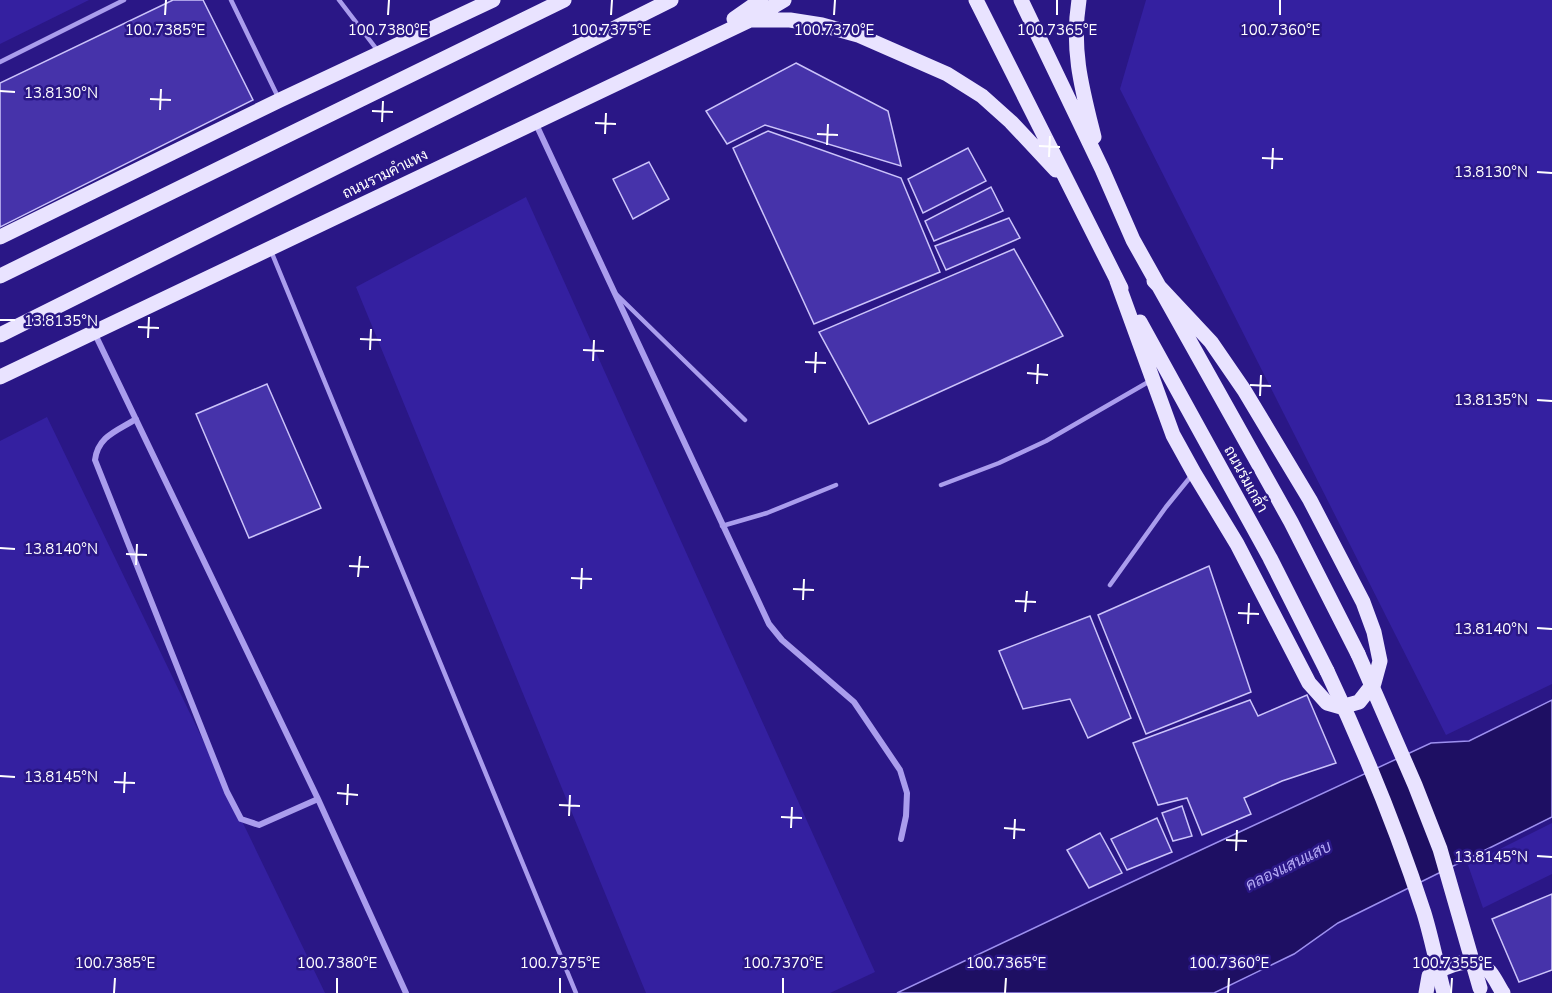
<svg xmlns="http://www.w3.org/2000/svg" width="1552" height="993" font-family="'Nunito Sans',Sarabun,sans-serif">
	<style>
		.green { fill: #3420a0 }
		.water { fill: #1e0f63; stroke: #9d90f0; stroke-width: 1.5 }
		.building { fill: #4633aa; stroke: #cbc3fa; stroke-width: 1.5 }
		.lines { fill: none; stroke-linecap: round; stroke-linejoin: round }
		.service { stroke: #aa9ded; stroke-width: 4.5 }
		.minor { stroke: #aa9ded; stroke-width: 6 }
		.primary { stroke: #e9e3ff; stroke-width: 15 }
		.primary-bridge { stroke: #e9e3ff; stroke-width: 15 }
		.ticks { fill: none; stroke: #fff; stroke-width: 2 }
		.labels { text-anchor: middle; stroke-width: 5; stroke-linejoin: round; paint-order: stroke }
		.street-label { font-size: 15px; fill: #fff; stroke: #2a1786 }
		.water-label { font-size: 16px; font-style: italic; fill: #b4a9f5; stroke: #2a1786 }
		.ticks-label { font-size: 15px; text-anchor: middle; fill: #fff; stroke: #2a1786; stroke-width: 5; stroke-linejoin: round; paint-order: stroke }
	</style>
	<rect width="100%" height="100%" fill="#2a1786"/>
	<path class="green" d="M0,0H89L0,44Z
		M1146,0H1552V684L1446,735L1120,89Z
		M526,197L875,972L830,993H646L356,287Z
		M47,417L325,993H0V441Z
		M1552,823V874L1483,908L1468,865Z"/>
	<path class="water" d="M1552,700V817L1338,923L1294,954L1214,993H897L1091,901L1431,743L1469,741Z"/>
	<path class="building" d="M173,0H203L253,100L0,227V83Z
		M796,63L888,111L901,166L765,125L727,144L706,111Z
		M768,131L901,178L940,272L814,324L733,148Z
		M968,148L986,181L923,213L908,179Z
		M649,162L669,199L633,219L613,179Z
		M991,187L1003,211L934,241L925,221Z
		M1009,218L1020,238L946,270L935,246Z
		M1014,249L1063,336L869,424L819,332Z
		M267,384L321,508L249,538L196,414Z
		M1209,566L1251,692L1146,734L1098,615Z
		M1090,616L1131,718L1088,738L1070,699L1023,709L999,651Z
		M1307,695L1336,763L1282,781L1244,798L1251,814L1202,835L1187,798L1158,805L1133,743L1250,700L1258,716Z
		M1182,806L1192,836L1173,841L1162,813Z
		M1157,818L1172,852L1127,870L1111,839Z
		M1100,833L1122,873L1089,888L1067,850Z
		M1552,894V970L1519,982L1492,919Z"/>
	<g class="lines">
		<path class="service" d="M231,0L278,97
			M339,0L378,51
			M0,62L124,0
			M271,251L576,993
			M617,295L745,420
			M941,485L999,463L1046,441L1150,381
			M722,526L767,513L836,485
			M1110,585L1166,507L1192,475"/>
		<path class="minor" d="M535,122L769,624L782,640L854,702L900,770L907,793L906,816L901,839
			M94,332L318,799L406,993
			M136,419C117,431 98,436 95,460L227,792L241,819L259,825L318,799"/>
		<path class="primary" d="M976,0L1121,288
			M1021,0L1102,169L1133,240L1291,522L1358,654
			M1079,0C1071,50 1082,89 1094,137
			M734,19L761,0
			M750,20H790L822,25L858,35L947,74L982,96L1011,122L1056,170
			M0,237L280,100L493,0
			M0,276L564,0
			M1117,281L1173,435L1194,473L1237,544L1309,683L1327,703L1341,707L1359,702L1374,683L1380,661L1374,632L1363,602L1310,500L1244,390L1211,342L1154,281
			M1140,322L1270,558L1327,671
			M0,335L671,0
			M0,377L750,20L784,0
			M1426,993L1429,976C1447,966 1472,953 1490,972C1495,978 1499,987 1503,993"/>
		<path class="primary-bridge" d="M1358,654L1415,785L1440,849L1480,988
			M1327,671C1364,749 1397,830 1424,913C1432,939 1437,966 1444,993"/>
	</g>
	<path class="ticks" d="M165,15L166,0M388,15L389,0M611,15L612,0M834,15L835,0M1057,15V0M1280,15V0M0,91L15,92M150,99L171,100M160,110L161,89M372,111L393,112M382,122L383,101M595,123L616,124M605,134L606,113M817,134L838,135M827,145L828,124M1039,146L1060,147M1049,157L1050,136M1262,158L1283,159M1272,169L1273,148M1537,172L1552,173M0,320H15M138,327L159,328M148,338L149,317M360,339L381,340M370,350L371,329M583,350L604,351M593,361L594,340M805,362L826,363M815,373L816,352M1027,373L1048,375M1037,384L1038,364M1250,385L1271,386M1260,396L1261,375M1537,400L1552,401M0,548L15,549M126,554L147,555M136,565L137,544M349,566L369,567M358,577L360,556M571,578L592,579M581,589L582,568M793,589L814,590M803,600L804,579M1015,601L1036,602M1025,612L1027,591M1238,613L1259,614M1248,624L1249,603M1537,628L1552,629M0,776L15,777M114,782L135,783M124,793L125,772M337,793L358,795M347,805L348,784M559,805L580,806M569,816L570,795M781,817L802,818M791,828L792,807M1004,828L1025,830M1014,839L1015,819M1226,840L1247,841M1236,851L1237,830M1537,856L1552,857M114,993L115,978M337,993V978M560,993V978M783,993V978M1005,993L1006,978M1228,993L1229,978M1451,993L1452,978"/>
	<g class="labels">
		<g class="street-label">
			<text transform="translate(385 174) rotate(-26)" y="5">ถนนรามคำแหง</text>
			<text transform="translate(1246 479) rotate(61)" y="5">ถนนร่มเกล้า</text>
		</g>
		<g class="water-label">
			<text transform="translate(1288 865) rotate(-26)" y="6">คลองแสนแสบ</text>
		</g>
	</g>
	<g class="ticks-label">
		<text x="165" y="35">100.7385°E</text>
		<text x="388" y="35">100.7380°E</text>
		<text x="611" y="35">100.7375°E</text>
		<text x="834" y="35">100.7370°E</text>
		<text x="1057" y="35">100.7365°E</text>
		<text x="1280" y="35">100.7360°E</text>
		<text x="61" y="98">13.8130°N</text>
		<text x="1491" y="177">13.8130°N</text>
		<text x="61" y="326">13.8135°N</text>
		<text x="1491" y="405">13.8135°N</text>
		<text x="61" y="554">13.8140°N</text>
		<text x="1491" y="634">13.8140°N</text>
		<text x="61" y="782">13.8145°N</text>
		<text x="1491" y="862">13.8145°N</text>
		<text x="115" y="968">100.7385°E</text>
		<text x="337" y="968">100.7380°E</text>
		<text x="560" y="968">100.7375°E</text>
		<text x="783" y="968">100.7370°E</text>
		<text x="1006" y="968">100.7365°E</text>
		<text x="1229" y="968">100.7360°E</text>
		<text x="1452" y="968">100.7355°E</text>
	</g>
</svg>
